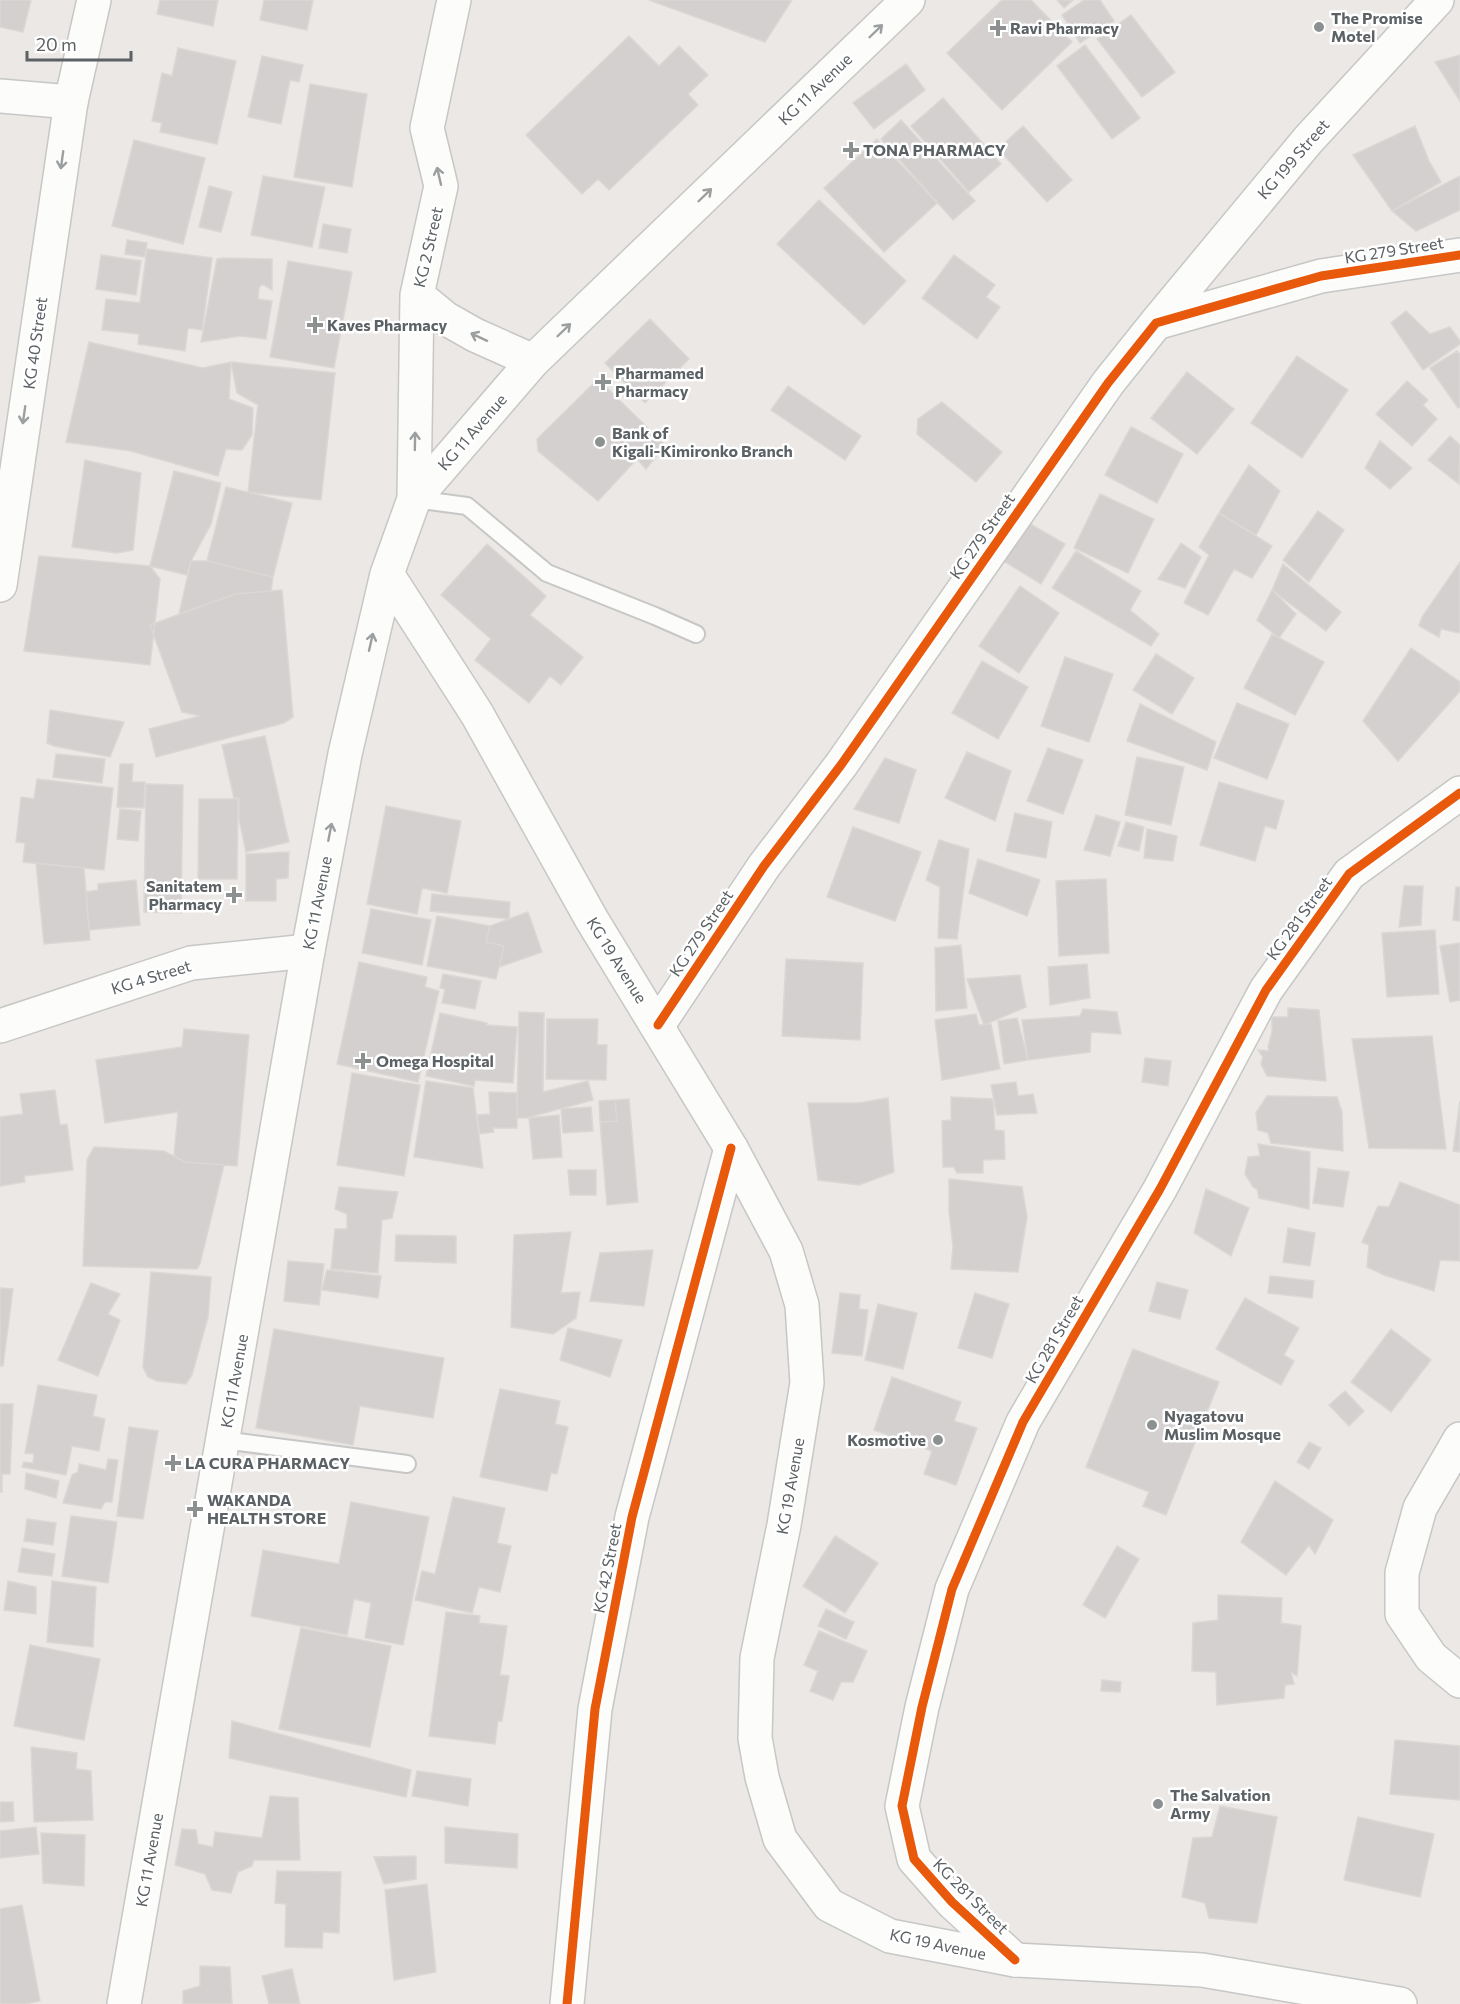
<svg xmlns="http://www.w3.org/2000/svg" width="1460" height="2004" font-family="Commissioner,sans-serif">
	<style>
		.building { fill: #d3d0cf; stroke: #dad8d4; stroke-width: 1.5 }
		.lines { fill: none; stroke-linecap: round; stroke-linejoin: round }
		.lane-casing { stroke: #c6c7c6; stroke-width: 20 }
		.street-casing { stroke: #c6c7c6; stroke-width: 36 }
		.secondary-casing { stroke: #c6c7c6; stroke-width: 36 }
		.lane { stroke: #fcfcfb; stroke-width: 16 }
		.street { stroke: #fcfcfb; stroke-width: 33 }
		.secondary { stroke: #fcfcfb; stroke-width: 33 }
		.cycleway-casing { stroke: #fff; stroke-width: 13 }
		.cycleway { stroke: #e8590c; stroke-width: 9 }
		.oneway { stroke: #9b9fa0 }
		.poi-dot { fill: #8d9091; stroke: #fff; stroke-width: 2 }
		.labels { text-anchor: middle; stroke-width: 5; stroke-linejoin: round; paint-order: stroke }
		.poi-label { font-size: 16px; font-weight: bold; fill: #5b6164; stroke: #fff; text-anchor: start }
		.street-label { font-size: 16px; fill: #5b6164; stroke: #fff }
	</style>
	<rect width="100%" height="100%" fill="#ebe8e5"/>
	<path class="building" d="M0,0H31L23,32L0,27Z
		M160,0H218L213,26L157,14Z
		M264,0H313L307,30L260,20Z
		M649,0H792L765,42Z
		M1002,0H1031L1072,42L1002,110L947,53Z
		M1057,0H1073L1064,8Z
		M1084,0H1100L1114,21L1080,43L1062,15Z
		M1131,15L1175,72L1142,97L1097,39Z
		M629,36L659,66L679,46L708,75L688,94L698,105L609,190L598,179L582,194L526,135Z
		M1085,45L1140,118L1112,139L1057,66Z
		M178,48L236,61L217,144L160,132L162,123L152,121L162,73L172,76Z
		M1460,55V101L1435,62Z
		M262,56L303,65L299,82L290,80L281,124L248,117Z
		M906,64L925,90L874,129L853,103Z
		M310,84L367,94L352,187L294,177Z
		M943,98L1001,164L969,192L911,126Z
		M901,120L975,201L953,220L881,139Z
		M1023,126L1072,180L1047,202L998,149Z
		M1415,126L1429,161L1441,182L1392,211L1353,155Z
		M877,139L937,203L884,252L824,188Z
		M134,140L205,158L183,244L112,226Z
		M263,176L325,187L312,247L251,235Z
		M1460,176V210L1416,231L1392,211Z
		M209,186L232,192L221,232L199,227Z
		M819,200L906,281L864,325L777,244Z
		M323,224L351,229L347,253L319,248Z
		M127,240L147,243L145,257L125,254Z
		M147,249L212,258L202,330L188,328L185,351L138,344L139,334L102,330L106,299L140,303Z
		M101,255L141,261L136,295L96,289Z
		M954,255L995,285L986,297L1000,307L977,339L922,298Z
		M223,258L272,259V290L262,284L259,288L258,299L272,301L266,339L240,336L201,342L217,259Z
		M288,261L352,272L334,368L270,357Z
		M1406,311L1430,334L1450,327L1460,341V344L1423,370L1391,323Z
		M650,319L689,359L645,403L605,363Z
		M89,342L203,368L231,362L229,399L253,408L252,435L242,450L226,449L218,476L131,451L66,442Z
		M1457,351L1460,354V407L1458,408L1430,368Z
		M1297,356L1348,390L1302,458L1251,423Z
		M231,362L335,373L321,500L248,492L258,405L237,393Z
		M1187,372L1234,409L1197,454L1151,418Z
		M598,379L665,445L646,469L637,459L598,501L538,451L537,439Z
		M1407,381L1428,400L1423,405L1437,419L1412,446L1376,414Z
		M788,386L861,436L845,460L771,410Z
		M942,402L1002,452L976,482L917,434L918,419Z
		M1131,427L1183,454L1157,503L1105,475Z
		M1450,436L1460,445L1459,484L1428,460Z
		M1380,441L1412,468L1390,489L1365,468Z
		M85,460L141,473L133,550L117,553L72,547Z
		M1249,465L1280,491L1256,535L1219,513Z
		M174,471L221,483L211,524L191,561L187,575L150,566Z
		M226,487L292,503L273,577L207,561Z
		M1100,494L1154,519L1128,573L1074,548Z
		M1318,511L1344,530L1309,582L1283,560Z
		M1219,513L1272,546L1252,578L1234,569L1208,615L1184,603L1209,555L1199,547Z
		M1020,518L1065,544L1041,584L997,557Z
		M1181,543L1201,557L1185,588L1158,579Z
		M487,544L546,596L530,615L583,657L561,685L550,676L529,703L475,660L491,639L441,595Z
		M1076,551L1141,591L1130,610L1159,634L1151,646L1052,588Z
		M39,556L150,566L160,579L150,665L24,651Z
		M191,561H207L273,577L271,591L235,594L179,614Z
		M1460,562V631L1459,633L1441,629L1439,637L1419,626L1422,617Z
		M1283,564L1341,612L1326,631L1272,590Z
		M1020,586L1059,613L1019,673L979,646Z
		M282,590L293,717L284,723L156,757L149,729L200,716L182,712L150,625L235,594Z
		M1272,590L1296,614L1279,638L1257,620Z
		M1272,634L1324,662L1295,715L1244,688Z
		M1411,648L1460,682V691L1398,761L1363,721Z
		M1156,654L1194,678L1172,714L1133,690Z
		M1065,657L1113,674L1089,742L1041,726Z
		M982,661L1028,687L998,739L952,713Z
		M1237,703L1289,724L1267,779L1214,758Z
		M1140,704L1216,742L1207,770L1127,741Z
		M50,710L124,722L110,757L54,746L47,743Z
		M265,736L289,842L246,852L239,819V798H234L222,745Z
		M1048,748L1083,760L1063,814L1027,801Z
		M967,752L1011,771L995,821L945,798Z
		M56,754L105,759L102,783L53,777Z
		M1137,757L1184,767L1171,825L1125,815Z
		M885,758L916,770L899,823L854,809Z
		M120,764H133L132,782H145L144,808L117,807Z
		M37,779L113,788L104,870L23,862L25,843L16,842L21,797L34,799Z
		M1219,782L1284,801L1276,829L1265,826L1255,861L1200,845Z
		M146,784L183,785L181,913L144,912Z
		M199,799H238L237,879H198Z
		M386,806L461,821L447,893L422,888L417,914L367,904Z
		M120,809L141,811L138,841L117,839Z
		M1015,813L1052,822L1046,858L1006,851Z
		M1096,815L1120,822L1110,856L1084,850Z
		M1126,822L1144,827L1139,851L1118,846Z
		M853,827L921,852L895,921L827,897Z
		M1147,829L1177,836L1173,861L1144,858Z
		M939,840L969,849L957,939L938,938L940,887L926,880Z
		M289,852L288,878L276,879V901H246V854Z
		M978,859L1040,880L1027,916L969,893Z
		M36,863L84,868L90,940L44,944Z
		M1106,879L1109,953L1059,956L1056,881Z
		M136,880L140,925L89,930L86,892L98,890V884Z
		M1404,886H1423L1421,925L1399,927Z
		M1456,887H1460V921L1453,920Z
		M432,894L510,902L509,919L430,911Z
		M371,909L431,920L422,965L362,953Z
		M528,912L542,952L499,967L504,946L486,942L490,926Z
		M437,916L490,926L486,942L504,946L496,979L427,966Z
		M1435,930L1439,994L1387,997L1382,933Z
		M1460,943V1000L1450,1002L1440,946Z
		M961,945L967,1008L936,1011L935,948Z
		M786,959L863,963L860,1040L782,1036Z
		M359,962L427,977L425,987L439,991L418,1082L337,1064Z
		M1087,964L1090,998L1050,1005L1048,967Z
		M443,974L481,981L475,1009L442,1003L445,989L440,988Z
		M1020,975L1026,1007L984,1025L967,979Z
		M1288,1008L1319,1010L1326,1081L1267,1076L1261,1064L1263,1057L1258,1050L1269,1051L1268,1047L1272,1032V1017H1288Z
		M1083,1009L1117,1012L1121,1034L1091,1032L1090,1052L1028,1060L1022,1020L1080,1016Z
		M519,1012L544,1013L543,1092L588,1081L593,1100L526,1118H517Z
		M440,1013L487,1023L486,1025L517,1027L513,1083L475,1080L474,1086L426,1076Z
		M976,1014L979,1025L991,1024L1000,1069L942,1080L935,1020Z
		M1017,1018L1028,1060L1004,1064L998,1021Z
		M547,1019H598L597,1045H607L606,1080L546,1079Z
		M184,1029L249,1035L237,1166L185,1162L174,1156L178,1112L105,1123L96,1060L182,1047Z
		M1432,1036L1446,1149L1369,1148L1352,1039Z
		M1145,1058L1171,1061L1168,1086L1142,1082Z
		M352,1073L420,1085L404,1176L337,1165Z
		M426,1081L473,1088L483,1168L414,1157Z
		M1016,1082L1018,1096L1033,1094L1037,1113L997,1115L991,1085Z
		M55,1090L60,1125L67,1124L73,1170L24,1176L25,1182L0,1186V1117L23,1114L20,1094Z
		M489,1092L517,1093V1128H493L494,1132L480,1134L477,1115L490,1114Z
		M1267,1096L1337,1097L1342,1112L1343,1151L1271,1143L1268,1133L1258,1130L1256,1113Z
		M951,1097L993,1099L995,1130L1004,1131L1005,1159L983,1160V1173H957L954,1167H943L942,1121L951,1120Z
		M888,1098L894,1172L859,1185L818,1180L808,1103H859Z
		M629,1099L638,1202L607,1205L600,1122L617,1121L615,1100Z
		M615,1100L617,1121L600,1122L599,1101Z
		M1460,1101V1152L1453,1151Z
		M591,1107L593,1131L563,1133L561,1109Z
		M559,1115L562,1157L533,1159L529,1118Z
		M1258,1144L1310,1152L1309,1209L1259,1198L1257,1189L1253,1187L1245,1174L1248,1157L1260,1156Z
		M94,1147L164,1151L185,1162L224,1165L200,1264L197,1269L83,1266L87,1160Z
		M1318,1168L1349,1172L1343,1207L1313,1203Z
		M568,1170H596V1195H570Z
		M949,1179L1022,1187L1027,1217L1018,1272L951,1269L953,1247L949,1211Z
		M1400,1182L1460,1205V1261L1440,1260L1434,1291L1384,1275L1367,1267L1369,1245L1362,1242L1378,1206L1389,1207Z
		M339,1187L398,1192L392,1218L382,1220L378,1273L331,1269L335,1229H347V1214L335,1209Z
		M1206,1189L1249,1208L1231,1256L1194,1233Z
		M1288,1228L1315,1233L1310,1266L1283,1262Z
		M571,1232L561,1293L580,1292L576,1318L553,1334L511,1327L514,1235Z
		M396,1235L456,1236V1263L395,1261Z
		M653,1250L644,1306L590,1301L600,1253Z
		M288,1261L324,1264L319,1305L284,1301Z
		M327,1270L381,1276L378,1298L322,1290Z
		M151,1272L211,1277L208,1317L192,1375L186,1384L157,1381L148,1377L143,1367Z
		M1270,1276L1314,1281L1312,1298L1268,1293Z
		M1157,1282L1188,1290L1180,1319L1149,1311Z
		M91,1283L120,1294L108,1314L120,1320L98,1376L58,1360Z
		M0,1288L13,1289L3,1366H0Z
		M840,1293L860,1295L859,1309L868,1310L862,1356L832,1353Z
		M975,1293L1009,1304L992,1358L958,1348Z
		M1245,1298L1299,1328L1284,1355L1294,1361L1281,1385L1216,1349Z
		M878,1304L917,1313L903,1369L865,1360Z
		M568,1328L622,1340L610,1377L560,1360Z
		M274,1329L444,1358L433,1418L360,1406L353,1445L256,1428Z
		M1391,1329L1431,1360L1391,1412L1351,1382Z
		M1133,1349L1219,1382L1166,1515L1143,1506L1149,1492L1086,1467Z
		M892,1377L961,1402L954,1421L977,1428L956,1485L924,1474L932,1451L874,1430Z
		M38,1385L97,1395L93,1416L105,1419L99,1451L72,1446L66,1475L22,1467L24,1462L33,1463L34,1454L25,1453Z
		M500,1389L560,1401L555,1424L568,1427L557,1474L551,1473L547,1491L480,1477Z
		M1345,1391L1364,1411L1349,1426L1329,1405Z
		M0,1404H13L10,1474H2V1492H0Z
		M129,1427L158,1431L143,1519L117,1516Z
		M1309,1442L1321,1448L1309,1469L1297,1462Z
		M108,1459L118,1460L112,1502H105L101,1509L63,1503L72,1475L78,1472L79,1464L106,1470Z
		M26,1473L59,1481L56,1498L25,1489Z
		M1275,1481L1333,1520L1315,1554L1309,1545L1286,1575L1241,1542Z
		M453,1497L505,1508L497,1543L511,1546L500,1592L479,1587L472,1613L415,1600L422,1571L435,1574Z
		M351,1502L429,1517L403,1645L365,1638L371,1603L354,1599L347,1635L251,1616L263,1550L339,1564Z
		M71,1516L117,1522L108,1583L62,1576Z
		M27,1519L56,1523L53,1545L24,1541Z
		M835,1536L878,1563L845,1613L803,1586Z
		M1117,1546L1139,1559L1105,1618L1083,1605Z
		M22,1548L55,1554L52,1576L18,1572Z
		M8,1581L36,1587V1614L4,1610Z
		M52,1581L96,1587L93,1647L47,1642Z
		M1218,1595L1282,1598L1281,1623L1301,1626L1297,1676L1291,1672L1294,1684L1285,1685L1284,1698L1217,1705L1216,1672L1192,1671L1193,1623L1218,1620Z
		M826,1609L854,1622L846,1639L818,1626Z
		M446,1612L480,1616L479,1623L507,1626L500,1675L509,1676L502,1721H498L495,1744L429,1736Z
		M301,1628L391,1646L370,1747L279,1729Z
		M819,1631L867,1651L853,1682H841L833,1700L810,1691L818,1671L804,1665Z
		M30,1645L100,1659L84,1740L14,1726Z
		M1102,1680L1121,1682L1120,1692L1101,1691Z
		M232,1721L411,1770L406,1797L229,1758Z
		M1395,1740L1460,1746V1800L1390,1794Z
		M31,1747L77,1753L76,1769L91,1771L93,1820L34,1822Z
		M417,1771L471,1779L468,1806L412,1796Z
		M270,1796L298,1798L300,1860H254L252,1866L238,1872L231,1893L212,1890L205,1874L175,1865L182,1829L196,1830L198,1844L213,1847L215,1832L262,1838Z
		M0,1802H13L14,1821L0,1822Z
		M1220,1806L1277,1817L1257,1923L1209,1918L1205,1903L1182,1897L1193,1838L1212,1837Z
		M1358,1817L1434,1834L1420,1897L1344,1880Z
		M36,1827L39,1854L0,1858V1831Z
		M445,1827L518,1834L517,1868L445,1863Z
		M41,1833L85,1835L84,1886L43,1883Z
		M416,1856V1879L384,1884L374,1857Z
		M277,1871L341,1872L339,1933L323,1932L322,1948L285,1947L286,1904L275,1903Z
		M427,1884L436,1972L394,1980L385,1890Z
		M22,1905L40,2001L25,2004H0V1909Z
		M200,1966L230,1967L232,2004H183V1991L200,1986Z
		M292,1969L300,2004H269L262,1976Z"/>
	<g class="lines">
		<defs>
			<path id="lane" d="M414,499L467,506L547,573L655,616L696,634
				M223,1440L407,1464"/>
			<path id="street" d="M1156,323L1308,140L1437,0
				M0,585L71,102
				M658,1025L764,866L841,765L1108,383L1156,323L1321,276L1460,255
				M0,1026L191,963L308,951
				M1460,1439L1420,1508L1402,1573V1614L1431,1657L1460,1681
				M1015,1960L952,1902L914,1859L902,1806L922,1707L952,1589L1023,1422L1160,1189L1266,990L1349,874L1460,793
				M567,2004L595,1709L632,1517L731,1148"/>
			<path id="secondary" d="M0,96L71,102L94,0
				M417,295L445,318L475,335L533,361
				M414,499L417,295L441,186L427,128L454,0
				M387,574L477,714L592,920L731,1148L786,1251L802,1305L807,1383L784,1525L757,1658L755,1738L762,1777L780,1839L829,1905L890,1936L1015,1960L1202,1970L1400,2004
				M124,2004L308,951L345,754L387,574L414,499L533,361L908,0"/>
		</defs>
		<use href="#lane" class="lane-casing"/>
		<use href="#street" class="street-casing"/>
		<use href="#secondary" class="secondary-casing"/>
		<use href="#lane" class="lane"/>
		<use href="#street" class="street"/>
		<use href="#secondary" class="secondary"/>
		<defs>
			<path id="cycleway" d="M658,1025L764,866L841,765L1108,383L1156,323L1321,276L1460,255
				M1015,1960L952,1902L914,1859L902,1806L922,1707L952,1589L1023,1422L1160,1189L1266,990L1349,874L1460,793
				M567,2004L595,1709L632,1517L731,1148"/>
		</defs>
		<use href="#cycleway" class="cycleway-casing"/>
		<use href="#cycleway" class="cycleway"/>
	</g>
	<defs><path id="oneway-shaft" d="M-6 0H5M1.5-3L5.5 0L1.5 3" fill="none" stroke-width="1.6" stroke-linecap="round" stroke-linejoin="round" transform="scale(1.5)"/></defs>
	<g class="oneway">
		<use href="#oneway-shaft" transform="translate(876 31) rotate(-44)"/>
		<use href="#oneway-shaft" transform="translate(62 160) rotate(98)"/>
		<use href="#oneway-shaft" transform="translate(439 176) rotate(-103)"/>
		<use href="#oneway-shaft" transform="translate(705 195) rotate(-44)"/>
		<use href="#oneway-shaft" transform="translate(564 330) rotate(-44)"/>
		<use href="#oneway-shaft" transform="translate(479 337) rotate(-155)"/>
		<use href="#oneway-shaft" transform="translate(24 415) rotate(98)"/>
		<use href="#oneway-shaft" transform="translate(415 441) rotate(-89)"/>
		<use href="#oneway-shaft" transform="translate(371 642) rotate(-77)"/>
		<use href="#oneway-shaft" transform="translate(330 832) rotate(-79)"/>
	</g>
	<g class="poi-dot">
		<circle cx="1319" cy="27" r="6"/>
		<path d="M995 19h6v6h6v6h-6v6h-6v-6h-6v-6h6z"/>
		<path d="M848 141h6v6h6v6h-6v6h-6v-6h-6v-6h6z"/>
		<path d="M312 316h6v6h6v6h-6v6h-6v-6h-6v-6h6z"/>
		<path d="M600 373h6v6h6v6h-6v6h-6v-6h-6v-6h6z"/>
		<circle cx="600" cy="442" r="6"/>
		<path d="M231 886h6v6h6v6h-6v6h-6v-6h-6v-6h6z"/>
		<path d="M360 1052h6v6h6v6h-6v6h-6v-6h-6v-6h6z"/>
		<circle cx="1152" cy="1425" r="6"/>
		<circle cx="938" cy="1440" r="6"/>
		<path d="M170 1454h6v6h6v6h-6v6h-6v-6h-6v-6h6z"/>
		<path d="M192 1500h6v6h6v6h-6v6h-6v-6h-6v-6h6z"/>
		<circle cx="1158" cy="1804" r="6"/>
	</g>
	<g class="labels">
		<g class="poi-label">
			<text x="1331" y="24">The Promise<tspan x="1331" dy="18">Motel</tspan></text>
			<text x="1010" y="34">Ravi Pharmacy</text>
			<text x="863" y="156">TONA PHARMACY</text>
			<text x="327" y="331">Kaves Pharmacy</text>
			<text x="615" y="379">Pharmamed<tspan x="615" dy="18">Pharmacy</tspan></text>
			<text x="612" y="439">Bank of<tspan x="612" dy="18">Kigali-Kimironko Branch</tspan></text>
			<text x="222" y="892" text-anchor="end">Sanitatem<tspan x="222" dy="18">Pharmacy</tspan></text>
			<text x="376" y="1067">Omega Hospital</text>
			<text x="1164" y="1422">Nyagatovu<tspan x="1164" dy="18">Muslim Mosque</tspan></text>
			<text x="926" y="1446" text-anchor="end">Kosmotive</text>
			<text x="185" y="1469">LA CURA PHARMACY</text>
			<text x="207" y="1506">WAKANDA<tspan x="207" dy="18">HEALTH STORE</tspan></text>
			<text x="1170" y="1801">The Salvation<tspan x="1170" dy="18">Army</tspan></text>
		</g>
		<g class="street-label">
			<text transform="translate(815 89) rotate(-44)" y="6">KG 11 Avenue</text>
			<text transform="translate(1293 159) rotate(-49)" y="6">KG 199 Street</text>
			<text transform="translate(428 247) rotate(-77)" y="6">KG 2 Street</text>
			<text transform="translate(1394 250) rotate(-9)" y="6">KG 279 Street</text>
			<text transform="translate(35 343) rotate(-82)" y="6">KG 40 Street</text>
			<text transform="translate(472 432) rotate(-49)" y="6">KG 11 Avenue</text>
			<text transform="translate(982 536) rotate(-55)" y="6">KG 279 Street</text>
			<text transform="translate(317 903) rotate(-79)" y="6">KG 11 Avenue</text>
			<text transform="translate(1299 918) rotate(-54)" y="6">KG 281 Street</text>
			<text transform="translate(701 933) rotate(-56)" y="6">KG 279 Street</text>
			<text transform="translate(617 960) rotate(58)" y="6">KG 19 Avenue</text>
			<text transform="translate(151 977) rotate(-17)" y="6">KG 4 Street</text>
			<text transform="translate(1054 1339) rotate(-60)" y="6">KG 281 Street</text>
			<text transform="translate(234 1381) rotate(-80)" y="6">KG 11 Avenue</text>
			<text transform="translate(790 1486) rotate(-80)" y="6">KG 19 Avenue</text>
			<text transform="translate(607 1568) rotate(-79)" y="6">KG 42 Street</text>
			<text transform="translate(149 1860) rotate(-80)" y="6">KG 11 Avenue</text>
			<text transform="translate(971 1896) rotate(45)" y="6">KG 281 Street</text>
			<text transform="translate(938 1944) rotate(12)" y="6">KG 19 Avenue</text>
		</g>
	</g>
	<path d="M27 51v9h104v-9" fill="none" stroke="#5b6164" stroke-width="3"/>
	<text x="36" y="51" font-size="18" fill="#5b6164" stroke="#ffffff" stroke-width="4.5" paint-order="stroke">20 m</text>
</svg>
